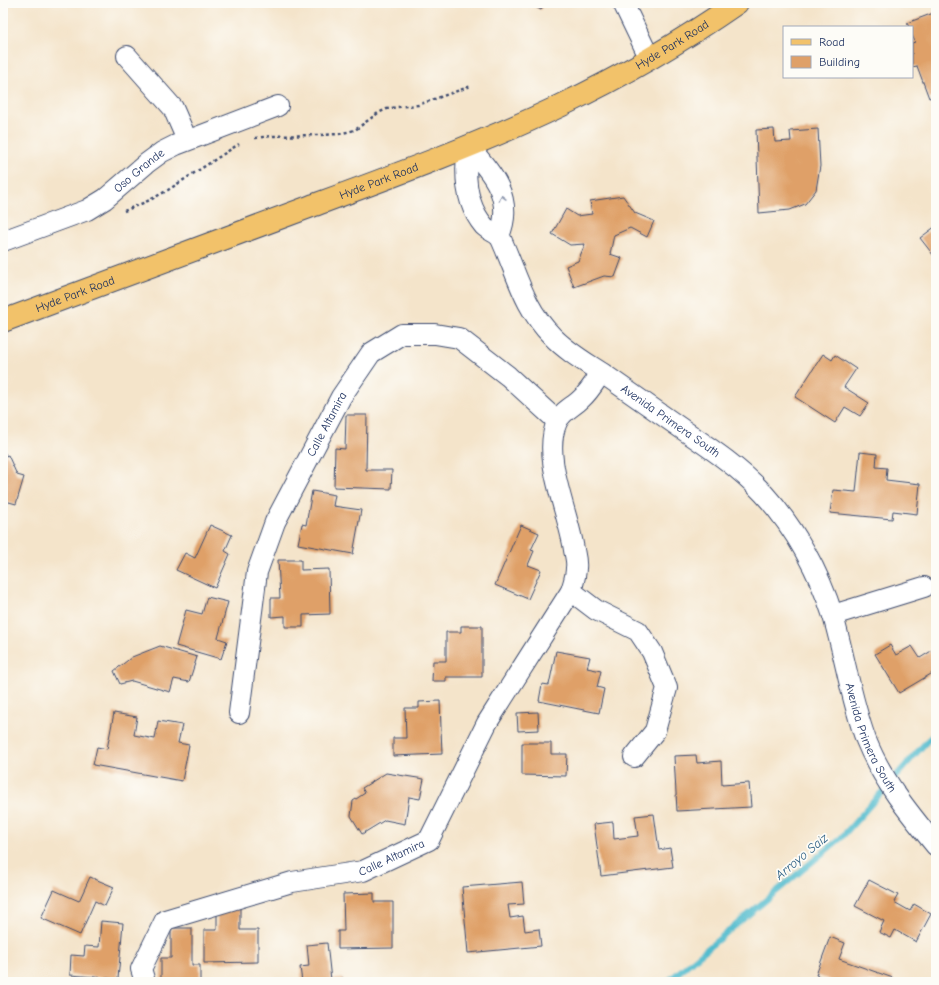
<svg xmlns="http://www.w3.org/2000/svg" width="939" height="985" font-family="'Comic Neue',sans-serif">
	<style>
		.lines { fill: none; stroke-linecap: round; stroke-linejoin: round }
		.stream { stroke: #52bcce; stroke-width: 6 }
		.building { fill: #dfa068 }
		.minor-casing { stroke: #3c4a6e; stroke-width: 22 }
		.major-casing { stroke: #3c4a6e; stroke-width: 24 }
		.path { stroke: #3c4a6e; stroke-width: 2.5; stroke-dasharray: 3 3; stroke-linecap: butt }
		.minor { stroke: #fff; stroke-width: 20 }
		.major { stroke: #f2c26a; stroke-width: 22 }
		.oneway { stroke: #8d97ae }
		.labels { text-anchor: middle; stroke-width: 3.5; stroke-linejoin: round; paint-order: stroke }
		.street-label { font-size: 12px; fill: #1b2f5e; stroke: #fdfcf7 }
		.water-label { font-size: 13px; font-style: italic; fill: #2e6085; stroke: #fdfcf7 }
	</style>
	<rect width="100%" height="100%" fill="#fdfcf7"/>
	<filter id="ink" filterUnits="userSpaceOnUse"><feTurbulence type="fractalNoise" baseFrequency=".025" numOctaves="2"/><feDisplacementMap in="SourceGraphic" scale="8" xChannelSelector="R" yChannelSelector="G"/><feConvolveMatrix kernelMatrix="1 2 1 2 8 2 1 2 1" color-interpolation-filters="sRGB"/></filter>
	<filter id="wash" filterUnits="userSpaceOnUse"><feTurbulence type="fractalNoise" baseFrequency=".012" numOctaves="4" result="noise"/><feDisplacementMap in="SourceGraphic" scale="16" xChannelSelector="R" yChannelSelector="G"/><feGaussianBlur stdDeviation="0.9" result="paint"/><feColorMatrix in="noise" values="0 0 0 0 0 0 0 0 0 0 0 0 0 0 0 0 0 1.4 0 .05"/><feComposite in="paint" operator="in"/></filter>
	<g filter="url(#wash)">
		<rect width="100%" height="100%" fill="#f4e4ca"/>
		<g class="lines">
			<path class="stream" d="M667,982L841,838L928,740L936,733"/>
		</g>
		<g id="blocks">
			<path class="building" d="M528,3H545L541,10Z
				M936,12V96L929,98L917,66L912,67V43L915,42L912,35V27H909L907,23Z
				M774,129L775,142L791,141L790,131L818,129L820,166L816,190L805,204L790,210L759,213L756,130Z
				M623,196L635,213L654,221L647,237L630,228L614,235L610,254L622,258L615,277L604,276L574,287L566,266L578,261L585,244L570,245L552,234L566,209L577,216L592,214L590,201Z
				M936,226V255L934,256L920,238Z
				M823,354L832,360L835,355L856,369L844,387L869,403L860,416L845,407L835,423L795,397Z
				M346,415H367L366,470H392L391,489L334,487L335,448L345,449Z
				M860,452L877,454L876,467L887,468L886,480L920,484L917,514L893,511L892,519L830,513L833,490L856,492Z
				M5,453L6,456L8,455L17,475L24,477L16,504L9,502L3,504V454Z
				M312,491L335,495L333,506L361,510L353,554L298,544L302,524L306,525Z
				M210,525L232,535L225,551L230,554L215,588L176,570L185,553L195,558Z
				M521,525L539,533L531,550L534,551L528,565L541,570L528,599L495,585Z
				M278,560H301V570L329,569L330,614L303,615V627H285V616L271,617V598H280Z
				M207,597L228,602L218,638L227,641L221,659L176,646L186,610L202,614Z
				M461,626H482V677H446V681H432L433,661H446V632H461Z
				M890,645L896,655L912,646L920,658L936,648V671L899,693L875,654Z
				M160,646L197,657L189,682L174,679L170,692L132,681L120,684L114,671L132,657Z
				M556,651L590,657L587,668L601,671L597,687L604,689L599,713L539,701L542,684L549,685Z
				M440,701L442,754L393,756V738H406L405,708H419V702Z
				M538,712L539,730L518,731L517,713Z
				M114,713L137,717L134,735L155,739L158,721L182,725L178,743L189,745L182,781L93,765L97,747L107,749Z
				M522,743H551V754H567L566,776L522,775Z
				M696,755L697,763L721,761L722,785L749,783L751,807L677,811L674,756Z
				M386,773L424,779L420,799L409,797L405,824L385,820L362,834L351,816L353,801L365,793L362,788Z
				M654,814L659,850L670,848L673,867L601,876L594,824L613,822L614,839L638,836L635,816Z
				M90,877L114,887L105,906L95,901L80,935L41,918L54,890L79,901Z
				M869,880L898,895L894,902L910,911L914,904L931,914L916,942L895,930L891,938L879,932L884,921L855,906Z
				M522,882L524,904L508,905L510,918L523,916L525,931L539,929L541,946L468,953L462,887Z
				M374,893V902H393V948L338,949V931H344L343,894Z
				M217,908H240V930H258V962L204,963V930H217Z
				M101,921L123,923L118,979L70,975L71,955L84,956L85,946L99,947Z
				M171,928H192V965H200V982H161V958H171Z
				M830,937L845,943L839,959L893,978L892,982H835L816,975Z
				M327,943L331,980L343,978L344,982H302L300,967L309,966L307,945Z"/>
		</g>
	</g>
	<g filter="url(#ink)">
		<use href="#blocks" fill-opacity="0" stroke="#3c4a6e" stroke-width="1"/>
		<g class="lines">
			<defs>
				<g id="minor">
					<path d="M623,3L650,59"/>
					<path d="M127,56L173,108L187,140"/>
					<path id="s1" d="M468,146C464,174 465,204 484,226C489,231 498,233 501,239C517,274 524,308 552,336C567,352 587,363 605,375C632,394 658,412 685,431C713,450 741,469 764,494C795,528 819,572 833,616C845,657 851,700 866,740C882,780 909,813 936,846"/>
					<path d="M468,146C492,172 515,199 499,236"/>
					<path id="s2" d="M3,241L87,210L105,199L147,163L162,152L176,145L278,106"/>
					<path d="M571,591L596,610L638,631L652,652L667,688L655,731L634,757"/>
					<path d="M833,615L924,587"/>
					<path id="s3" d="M239,713L257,572L275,522L341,397L371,353L402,334H435L459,338L508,376L557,421"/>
					<path id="s4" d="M145,982L141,969L165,920L292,882L363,871L429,840L487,723L571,591C573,584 576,576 576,568C577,562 575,555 574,550C569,513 541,457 557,422C562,411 573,407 581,399C589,392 595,382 601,373"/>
				</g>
				<g id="major">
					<path id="s5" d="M3,321C105,283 207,245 309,207C393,176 478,145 560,106C621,77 681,42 737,3"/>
				</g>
			</defs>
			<use href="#minor" class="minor-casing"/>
			<use href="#major" class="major-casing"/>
			<path class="path" d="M255,138L272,136L320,135L339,134L355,130L378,113L387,109L397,107L418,105L471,86
				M124,211L150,200L168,190L239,144"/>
			<use href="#minor" class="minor"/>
			<use href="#major" class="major"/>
		</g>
		<defs><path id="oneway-chevron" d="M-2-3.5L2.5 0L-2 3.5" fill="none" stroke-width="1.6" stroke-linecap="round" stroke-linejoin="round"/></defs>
		<use class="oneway" href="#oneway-chevron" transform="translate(502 198) rotate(-105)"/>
	</g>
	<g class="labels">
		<g class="street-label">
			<text dy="4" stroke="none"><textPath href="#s5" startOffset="725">Hyde Park Road</textPath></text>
			<text dy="4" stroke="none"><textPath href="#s2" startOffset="155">Oso Grande</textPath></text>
			<text dy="4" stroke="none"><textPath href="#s5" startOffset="401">Hyde Park Road</textPath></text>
			<text dy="4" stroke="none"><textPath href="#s5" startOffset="77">Hyde Park Road</textPath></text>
			<text dy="4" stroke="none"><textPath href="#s1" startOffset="362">Avenida Primera South</textPath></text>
			<text dy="4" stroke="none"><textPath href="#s3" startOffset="306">Calle Altamira</textPath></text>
			<text dy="4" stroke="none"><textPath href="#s1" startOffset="750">Avenida Primera South</textPath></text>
			<text dy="4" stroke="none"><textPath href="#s4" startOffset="304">Calle Altamira</textPath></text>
		</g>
		<g class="water-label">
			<text transform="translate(801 856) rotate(-40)" y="5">Arroyo Saiz</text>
		</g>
	</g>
	<rect width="939" height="985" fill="none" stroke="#fdfcf7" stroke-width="16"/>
	<rect x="783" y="26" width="130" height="52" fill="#fdfcf7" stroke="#a3aaba"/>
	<rect x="791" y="39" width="20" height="6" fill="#f2c26a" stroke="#a3aaba"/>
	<text x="819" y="46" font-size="12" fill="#1b2f5e">Road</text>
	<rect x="791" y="56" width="20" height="12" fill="#dfa068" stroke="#a3aaba"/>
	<text x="819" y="66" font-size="12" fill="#1b2f5e">Building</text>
</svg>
